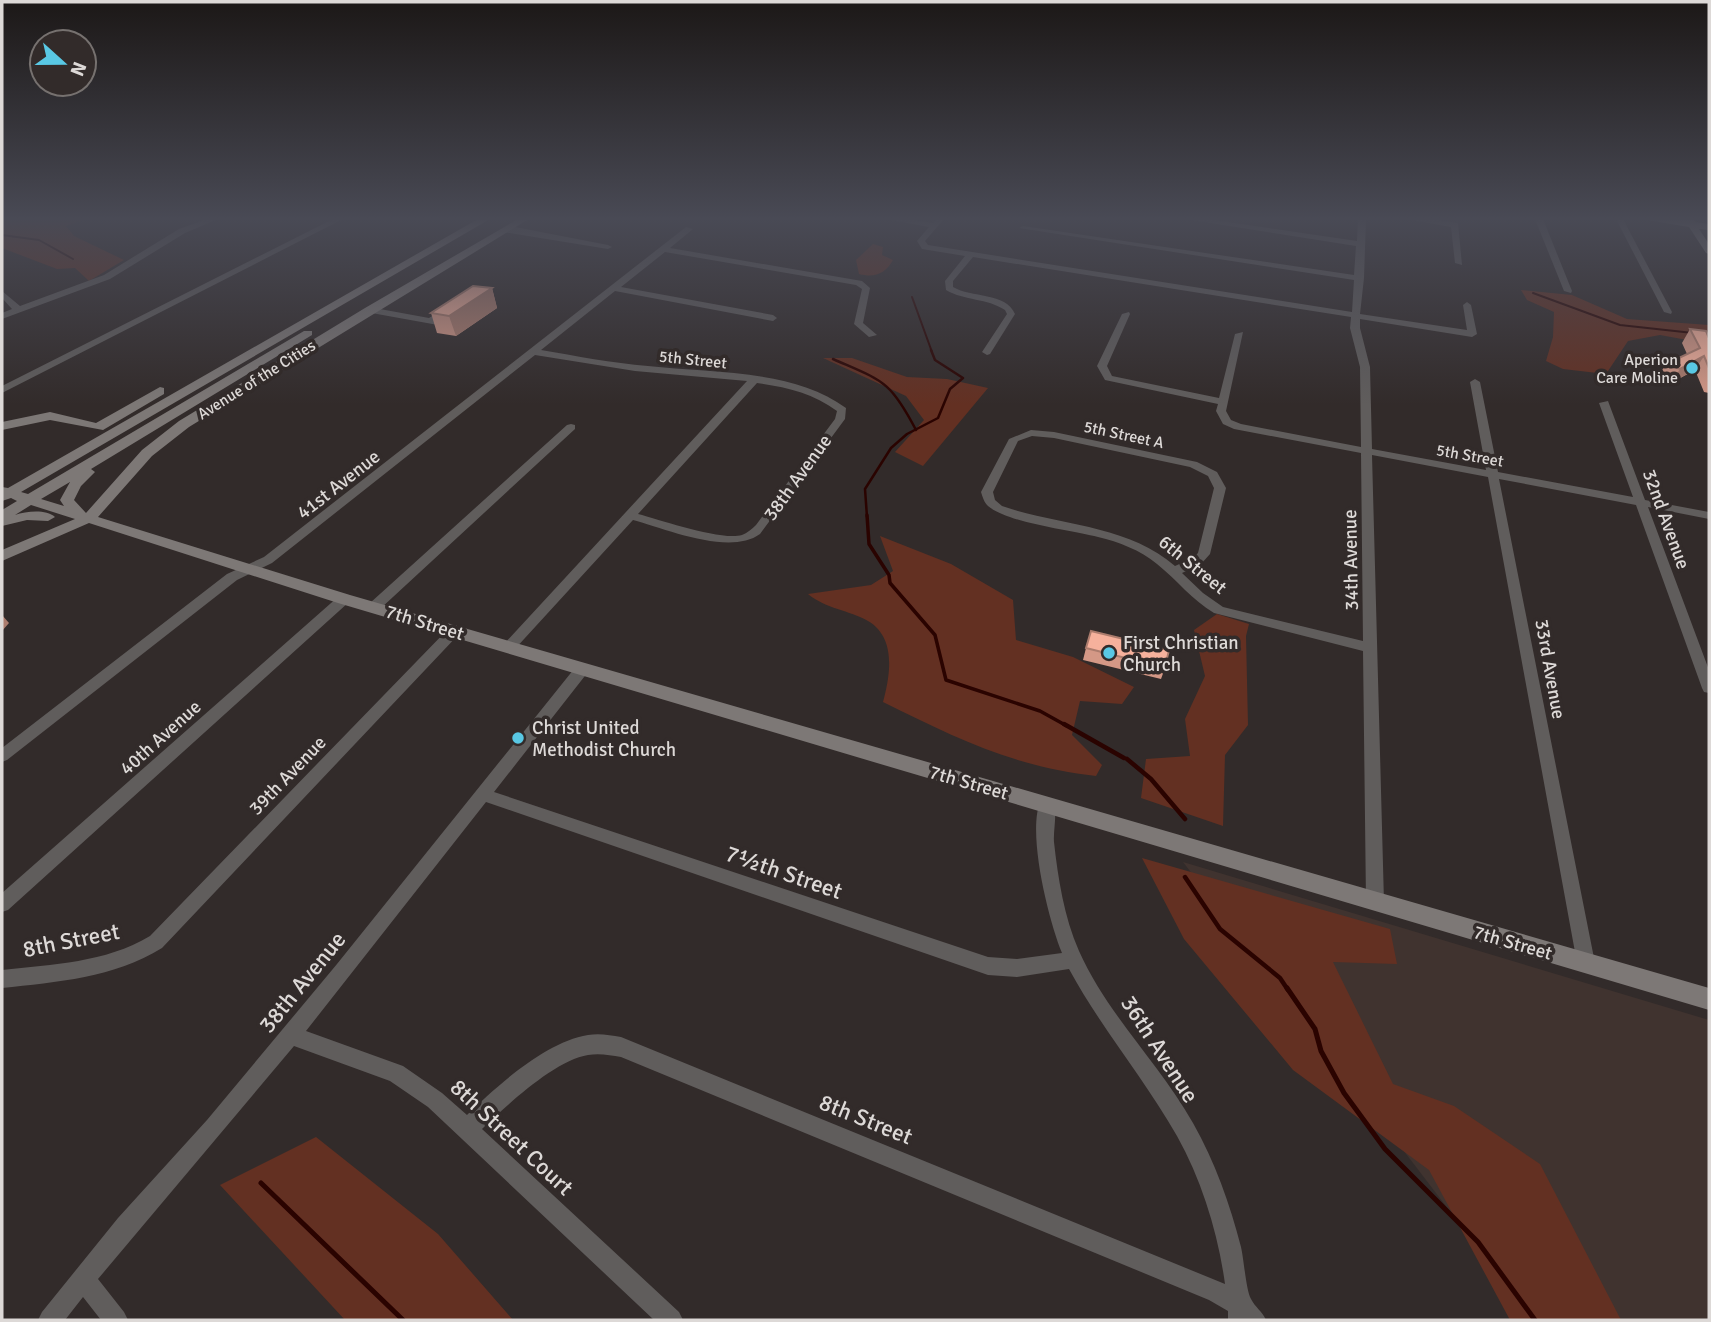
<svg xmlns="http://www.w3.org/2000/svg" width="1711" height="1322" font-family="Signika,sans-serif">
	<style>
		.built { fill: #40332f }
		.green { fill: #633022 }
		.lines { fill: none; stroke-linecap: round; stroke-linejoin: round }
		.stream-far4 { stroke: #2a0300; stroke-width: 2 }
		.stream-far3 { stroke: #2a0300; stroke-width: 2.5 }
		.stream-far2 { stroke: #2a0300; stroke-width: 3.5 }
		.stream-far1 { stroke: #2a0300; stroke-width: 4.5 }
		.stream { stroke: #2a0300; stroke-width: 5 }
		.street { fill: #605d5c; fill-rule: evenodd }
		.secondary { fill: #7d7876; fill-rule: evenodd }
		.wall { fill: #d49886 }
		.shaded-wall { fill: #ac7c6d }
		.building { fill: #f6b19c; stroke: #ac7c6d; stroke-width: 2 }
		.poi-dot { fill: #59c8e4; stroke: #322b2a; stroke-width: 2.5 }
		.labels { text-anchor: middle; stroke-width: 7; stroke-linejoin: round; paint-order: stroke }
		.far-street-label { font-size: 16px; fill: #ddd9d7; stroke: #322b2a }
		.far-poi-label { font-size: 16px; fill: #ddd9d7; stroke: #322b2a; text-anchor: end }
		.street-label { font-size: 19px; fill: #ddd9d7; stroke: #322b2a }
		.poi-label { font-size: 19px; fill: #ddd9d7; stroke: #322b2a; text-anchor: start }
		.near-street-label { font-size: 23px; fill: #ddd9d7; stroke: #322b2a }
	</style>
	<rect width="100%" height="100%" fill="#322b2a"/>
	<path class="built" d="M1183,862L1709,1020V1320H1533Z"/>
	<path class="green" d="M2,219H86L66,226L74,236L124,260L89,281L75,268L57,269L2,248Z
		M873,244L883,247L882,255L893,260C885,274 875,278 859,274L856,260Z
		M1521,290L1572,295L1627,319L1709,325V344L1660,335L1628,341L1606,374L1563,369L1546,361L1553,337L1554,312L1527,300Z
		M823,358H852L907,377L947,379L988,388L923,466L895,452L924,420L906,396Z
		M880,536L951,564L1013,600L1016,640L1073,657L1134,687L1122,704L1080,701L1072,735L1102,765L1096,776C1014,767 956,738 883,702C890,676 897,638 868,621C849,610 826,609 808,594L871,585L893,571Z
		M1217,614L1249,624L1246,636L1248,725L1225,755L1223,826L1141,798L1146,759L1190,756L1185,719L1205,676L1194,630Z
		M1142,858L1390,929L1397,964L1333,962L1393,1084L1454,1106L1540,1164L1621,1320H1510L1429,1170L1293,1070L1184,939Z
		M316,1137L438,1234L513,1320H345L220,1185Z"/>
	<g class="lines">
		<path class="stream-far4" d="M2,235L39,240L73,259
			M1533,293L1620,325L1693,333
			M912,297L932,352"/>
		<path class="stream-far3" d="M833,359C883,381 890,380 916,430
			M867,517L865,489L891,448L907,434L938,418L950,389L963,378L935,360L931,350"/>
		<path class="stream-far2" d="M867,515L869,544L889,575L890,583L935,635L946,680L1040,711L1067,726"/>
		<path class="stream-far1" d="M1064,724L1124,758
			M1127,759L1151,779L1185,819
			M1185,877L1220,929L1280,978L1288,990"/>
		<path class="stream" d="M1287,988L1315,1029L1321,1051L1344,1093L1385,1149L1478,1242L1535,1320
			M261,1183L403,1320"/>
		<path class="street" d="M207,219H218L185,233L110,279L2,319V313L12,309L2,298V291L20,306L104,275L179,229Z
			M333,219H343L2,393V386Z
			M885,219H906L933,223L937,219H944L925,241L928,245L1352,312L1354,280L1019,228L1023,226L1354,275L1356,246L1185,219H1207L1357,241L1358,219H1366L1364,278L1360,314L1467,330L1463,305L1467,302L1471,305L1477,334L1472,337L1360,319V328L1370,367L1372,449L1486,470L1470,382L1475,379L1480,382L1498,472L1633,497L1599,403L1608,401L1645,500L1709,512V519L1648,507L1709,670V693L1704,692L1702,688L1636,505L1499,479L1595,963L1593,969L1586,972L1579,969L1577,963L1488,477L1372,455L1384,902L1381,908L1375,910L1369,908L1366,902L1363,651L1214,613C1192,600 1177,580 1157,564C1140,550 1119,542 1098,537C1071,530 1008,523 988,506C984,502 983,498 981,492L1009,439L1031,430L1054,432L1197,462L1217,472L1226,488L1210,554L1201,564L1182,573L1203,593L1223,607L1363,641L1361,453L1234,429L1223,424L1216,411L1218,404L1105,380L1097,366L1122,314L1129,312L1130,314L1107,366L1112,376L1219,398L1235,334L1243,332L1226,411L1231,420L1241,424L1361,447L1360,367L1350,328L1351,317L973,257L953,281V287C971,298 1006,292 1015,314L990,354L987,355L982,352L1007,314L1005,310C987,298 965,301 946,290L945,281L965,256L922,249L917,241L929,227ZM1032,436L1054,438L1190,467L1208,476L1214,488L1198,553L1193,558L1175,566C1127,524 1060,526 1002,506L995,500L993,492L1018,441Z
			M1406,219H1430L1458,223L1462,265L1455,263L1451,227Z
			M1535,219H1543L1572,291L1571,293L1564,291Z
			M1616,219H1623L1672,312L1671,314L1664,312Z
			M510,226L608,245L612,247L608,249L503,232V228Z
			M686,227L693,229L670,248L862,281L870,288L863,323L877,335L869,337L854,324L862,289L856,285L665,252L621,287L773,315L777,318L773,321L615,291L541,350C576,356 612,363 648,366C710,373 793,369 846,408L845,419L760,534C730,556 666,529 633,520L514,650H504L502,647L504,644L747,381L635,371L535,355L272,563L237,580L7,760L2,762V748L227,574L264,557ZM757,383C786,387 813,393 837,411L835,419L756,525C752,529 747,533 742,535C721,541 661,520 638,514Z
			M369,307L429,318L440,311L457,316L438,325L366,312V308Z
			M571,424L575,425V429L380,609H370L368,606L370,603L567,425Z
			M344,595L351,599L349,602L8,910L2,912V893L339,596Z
			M455,625L460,627L462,630L460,633L162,948C114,978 57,982 2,988V970C53,964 105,963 150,936L450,627Z
			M583,663L590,668L588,672L494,792L988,957L1017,959L1062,953C1049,922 1026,831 1041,800L1047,798L1053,800C1058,811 1053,830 1054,842C1058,878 1064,917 1079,951C1107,1014 1159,1063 1193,1123C1215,1162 1230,1204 1241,1247C1244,1260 1246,1290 1251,1299C1255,1307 1262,1311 1266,1320H1228V1311L1209,1300L621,1057C610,1055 599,1053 588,1055C555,1060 506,1106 482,1129L679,1312L683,1320H654L428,1107L390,1081L294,1046L98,1279L124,1312L128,1320H101L83,1297L65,1320H38L42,1312L118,1218L207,1120L337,964L578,664ZM486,802L988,975L1017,977L1069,969C1101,1028 1144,1078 1177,1136C1202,1181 1218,1233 1225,1284L621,1037C610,1035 599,1033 588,1035C545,1042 497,1086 467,1115L442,1093L403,1066L306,1031Z"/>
		<path class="secondary" d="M478,219H490L21,492L28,494L304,331H312V335L91,469L95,472L81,486L74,500L86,513L142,450L179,421L365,308L518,219H529L189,427L152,456L98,517L350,595L1709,988V1010L338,603L89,523L2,561V550L75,519L31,505L15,515C27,511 46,509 55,517L48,521L27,520L2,526V510L17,501L11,498L2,501V487L8,488ZM70,482L60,500L64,506L41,499Z
			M1641,219H1693L1695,222L1709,224V230L1699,229L1709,244V254L1706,253L1689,227Z
			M160,387L164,388V394L103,430L50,420L2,430V422L50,412L96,423Z"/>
	</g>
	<path class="wall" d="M492,288L497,308L456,336L437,333L431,313Z
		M1690,329L1709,338V393L1704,392L1695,370L1671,383L1657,378L1666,364L1687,354L1682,343Z
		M1086,648L1165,668L1161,679L1083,660Z"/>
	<path class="shaded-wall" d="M492,288L497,308L456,336L449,316Z
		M1704,356L1695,370L1671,383L1680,369Z
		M2,615L9,623L2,631Z"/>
	<path class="building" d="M473,286L492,288L449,316L431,313Z
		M1690,329L1706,331L1709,338V368L1704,356L1680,369L1666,364L1700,348Z
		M1091,631L1169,650L1165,668L1086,648Z"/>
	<linearGradient id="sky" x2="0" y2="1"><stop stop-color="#1c1817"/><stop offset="0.54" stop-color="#494a55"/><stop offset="1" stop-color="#494a55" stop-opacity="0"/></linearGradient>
	<rect width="1711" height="405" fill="url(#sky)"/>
	<g class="poi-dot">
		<circle cx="1692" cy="368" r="7"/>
		<circle cx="1109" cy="653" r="7"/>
		<circle cx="518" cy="738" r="7"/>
	</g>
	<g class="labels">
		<g class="far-street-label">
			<text transform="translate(693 359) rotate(6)" y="6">5th Street</text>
			<text transform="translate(256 379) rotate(-32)" y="6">Avenue of the Cities</text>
			<text transform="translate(1124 434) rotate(12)" y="6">5th Street A</text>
			<text transform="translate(1470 455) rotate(10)" y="6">5th Street</text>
		</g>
		<g class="far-poi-label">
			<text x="1678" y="365">Aperion<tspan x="1678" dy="18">Care Moline</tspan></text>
		</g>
		<g class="street-label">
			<text transform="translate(797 477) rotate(-54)" y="7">38th Avenue</text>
			<text transform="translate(338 484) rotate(-38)" y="7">41st Avenue</text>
			<text transform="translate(1667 519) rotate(70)" y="7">32nd Avenue</text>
			<text transform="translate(1350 560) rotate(-91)" y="7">34th Avenue</text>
			<text transform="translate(1193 564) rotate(39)" y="7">6th Street</text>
			<text transform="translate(425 622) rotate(17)" y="7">7th Street</text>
			<text transform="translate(1551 669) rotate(80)" y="7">33rd Avenue</text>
			<text transform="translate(160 737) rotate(-42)" y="7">40th Avenue</text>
			<text transform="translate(287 775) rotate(-46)" y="7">39th Avenue</text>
			<text transform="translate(969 782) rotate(16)" y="7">7th Street</text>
			<text transform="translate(1513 942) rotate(16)" y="7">7th Street</text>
		</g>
		<g class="poi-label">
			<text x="1123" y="649">First Christian<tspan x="1123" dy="22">Church</tspan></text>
			<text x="532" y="734">Christ United<tspan x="532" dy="22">Methodist Church</tspan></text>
		</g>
		<g class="near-street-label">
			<text transform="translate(784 872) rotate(19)" y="8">7½th Street</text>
			<text transform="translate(71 940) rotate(-11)" y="8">8th Street</text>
			<text transform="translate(302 982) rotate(-51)" y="8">38th Avenue</text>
			<text transform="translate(1160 1049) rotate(57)" y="8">36th Avenue</text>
			<text transform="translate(866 1119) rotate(22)" y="8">8th Street</text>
			<text transform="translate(512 1137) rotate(43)" y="8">8th Street Court</text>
		</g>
	</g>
	<rect width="1711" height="1322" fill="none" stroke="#ddd9d7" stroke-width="7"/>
	<g transform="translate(63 63) rotate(111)"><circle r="33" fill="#322b2a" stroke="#76716f" stroke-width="2"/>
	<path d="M0-5L12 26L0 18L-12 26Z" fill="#59c8e4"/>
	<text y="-10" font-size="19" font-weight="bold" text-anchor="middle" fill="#ddd9d7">N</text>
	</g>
</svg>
